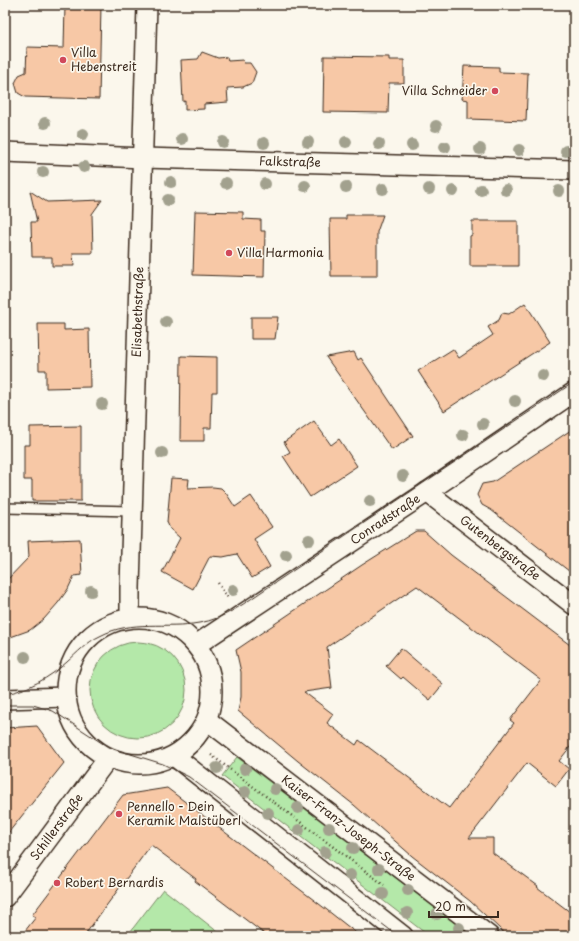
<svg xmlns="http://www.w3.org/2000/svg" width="579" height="941" font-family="'Playpen Sans',sans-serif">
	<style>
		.green { fill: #b4e8a9; stroke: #788964 }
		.building { fill: #f7c8a6; stroke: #3b2a1e; fill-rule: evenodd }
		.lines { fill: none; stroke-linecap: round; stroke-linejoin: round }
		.lane-casing { stroke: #3b2a1e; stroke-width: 12 }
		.street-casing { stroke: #3b2a1e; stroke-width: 22 }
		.path { stroke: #3b2a1e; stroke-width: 2.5; stroke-dasharray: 1 3; stroke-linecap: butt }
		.lane { stroke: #fbf7ec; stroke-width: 9 }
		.street { stroke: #fbf7ec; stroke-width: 19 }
		.tram { stroke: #3b2a1e; stroke-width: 1 }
		.tree { fill: #a2a18e }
		.poi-dot { fill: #d1495b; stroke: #fbf7ec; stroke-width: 1.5 }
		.labels { text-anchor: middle; stroke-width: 3.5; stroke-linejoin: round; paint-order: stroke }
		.poi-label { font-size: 12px; fill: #3b2a1e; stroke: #fbf7ec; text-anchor: start }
		.street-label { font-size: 12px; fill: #3b2a1e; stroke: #fbf7ec }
	</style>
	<rect width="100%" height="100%" fill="#fbf7ec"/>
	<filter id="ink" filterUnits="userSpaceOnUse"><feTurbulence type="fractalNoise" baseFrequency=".025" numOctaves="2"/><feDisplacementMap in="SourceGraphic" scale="8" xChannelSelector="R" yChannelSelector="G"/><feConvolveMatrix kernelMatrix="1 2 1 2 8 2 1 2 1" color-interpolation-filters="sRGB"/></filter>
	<g filter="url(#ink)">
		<path class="green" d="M90 690a48 48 0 1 1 96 0a48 48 0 1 1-96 0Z
			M237,757L472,936H429L222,776Z
			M163,889L223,936H127Z"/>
		<path class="building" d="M65,5H101L99,99L25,97L18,93L15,83L19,75L26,72L27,47L64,48Z
			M202,52L218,58L227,57L228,61L243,60L244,63H250L256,72L252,83L243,87L227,88L228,102L204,104V109L185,110V101L183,102L181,60L198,59Z
			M324,56L389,57V60H404V83H389L388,113L323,112Z
			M464,66L499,67V72L528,73L526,121L468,119V100L462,99Z
			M30,191L47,202L102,200L92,214L93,253H73L74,266H52V257H32L31,222H37Z
			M195,211L243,212V219L261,220V231H265L264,277L193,275Z
			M346,215H383L377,232V276H331L330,219H346Z
			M472,221H518V266H470V236L472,235Z
			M525,303L550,342L444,411L418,371L453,349L459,358L493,335L488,327L499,320L502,313L509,314Z
			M251,317H278L275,339H251Z
			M38,324H64V330L89,329L90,387L46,388V370H39Z
			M354,352L358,360L361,358L413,436L392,450L326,357Z
			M181,356L217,357V392H212L211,428H204V441H180Z
			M314,421L331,445L339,439L357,466L310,497L283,456L290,452L284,442Z
			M81,426V501H32V480H24V445H30V427Z
			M574,428V575L491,510L482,505L477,495L482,484L493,482Z
			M171,478L189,479L188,488L213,487L221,488L226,493L235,507L251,496L272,527L254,539L270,567L252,578L237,554L223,557L210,556L193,589L162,572L180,538L170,529L167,522Z
			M416,531H424L451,555L574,648V742L559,761L569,769L556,786L527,763L469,838H493V853L538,886L537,887L574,915V936H508L500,929L470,901L412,856L354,805L298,761L238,711L241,697V672L236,650L362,565ZM417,586L541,680L510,720L514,723L449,808L359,740L356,745L327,723L333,714L304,692L332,688L327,647Z
			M80,539L82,575L74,576L68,589L58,603L44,619L30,630L5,639V582L29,557L28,541Z
			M401,648L443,684L430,700L403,677L401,679L386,666Z
			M37,726L64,763L5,837V728Z
			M167,788L327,910L360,936H267L195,881L196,879L151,845L84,936H21L36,917L32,915L123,795Z"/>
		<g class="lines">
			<defs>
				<path id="lane" d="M5,508L132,511"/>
				<g id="street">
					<path id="s1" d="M5,152L143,158L574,170"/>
					<path id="s2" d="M427,492L574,605"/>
					<path id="s3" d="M130,618V588L147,5"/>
					<circle cx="139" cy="691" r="73"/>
					<path id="s4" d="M196,645L427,492L574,392"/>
					<path d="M5,699L66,697"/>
					<path id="s5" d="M207,720L489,936"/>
					<path d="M174,756L403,936"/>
					<path id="s6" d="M5,897L108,758"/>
				</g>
			</defs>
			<use href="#lane" class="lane-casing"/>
			<use href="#street" class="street-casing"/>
			<path class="path" d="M218,583L228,598
				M211,755L384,885"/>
			<use href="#lane" class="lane"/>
			<use href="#street" class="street"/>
			<path class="tram" d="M5,694C28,690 49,678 67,662C77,653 87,642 100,636C132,619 166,629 199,623C225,619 246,602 267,588L574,382
				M5,705H33L53,711L108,747L163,764L189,777L398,936"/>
		</g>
		<g class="tree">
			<circle cx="45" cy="123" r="6"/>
			<circle cx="436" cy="126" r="6"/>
			<circle cx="83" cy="134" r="6"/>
			<circle cx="182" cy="139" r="6"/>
			<circle cx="223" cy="142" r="6"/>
			<circle cx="308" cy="142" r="6"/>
			<circle cx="346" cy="142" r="6"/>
			<circle cx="264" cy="143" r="6"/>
			<circle cx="379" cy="144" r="6"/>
			<circle cx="412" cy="145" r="6"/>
			<circle cx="445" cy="147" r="6"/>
			<circle cx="480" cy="149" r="6"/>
			<circle cx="519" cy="150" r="6"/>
			<circle cx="566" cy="151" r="6"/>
			<circle cx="84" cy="167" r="6"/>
			<circle cx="43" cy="172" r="6"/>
			<circle cx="171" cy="182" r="6"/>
			<circle cx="226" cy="183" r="6"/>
			<circle cx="265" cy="184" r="6"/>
			<circle cx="305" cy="186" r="6"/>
			<circle cx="346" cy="187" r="6"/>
			<circle cx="383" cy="189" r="6"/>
			<circle cx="429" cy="189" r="6"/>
			<circle cx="481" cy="190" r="6"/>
			<circle cx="506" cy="190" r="6"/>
			<circle cx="453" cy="191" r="6"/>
			<circle cx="559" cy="191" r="6"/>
			<circle cx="168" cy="200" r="6"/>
			<circle cx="166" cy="322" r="6"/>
			<circle cx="543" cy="376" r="6"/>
			<circle cx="515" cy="401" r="6"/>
			<circle cx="102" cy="404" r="6"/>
			<circle cx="483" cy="424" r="6"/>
			<circle cx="463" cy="435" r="6"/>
			<circle cx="162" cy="453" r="6"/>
			<circle cx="403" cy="476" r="6"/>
			<circle cx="370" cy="501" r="6"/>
			<circle cx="309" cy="540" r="6"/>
			<circle cx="286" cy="555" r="6"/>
			<circle cx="233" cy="590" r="6"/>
			<circle cx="91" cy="591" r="6"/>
			<circle cx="25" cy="657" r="6"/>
			<circle cx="217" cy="768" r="6"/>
			<circle cx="245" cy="769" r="6"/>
			<circle cx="275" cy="789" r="6"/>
			<circle cx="245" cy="792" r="6"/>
			<circle cx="298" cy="808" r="6"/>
			<circle cx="268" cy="813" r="6"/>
			<circle cx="329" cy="828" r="6"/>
			<circle cx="299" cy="830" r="6"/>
			<circle cx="353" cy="848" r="6"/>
			<circle cx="325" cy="852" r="6"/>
			<circle cx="379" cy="869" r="6"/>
			<circle cx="350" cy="875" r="6"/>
			<circle cx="408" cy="890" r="6"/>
			<circle cx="383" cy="894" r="6"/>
			<circle cx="407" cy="913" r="6"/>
			<circle cx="437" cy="914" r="6"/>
			<circle cx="459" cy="928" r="6"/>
		</g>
	</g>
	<g class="poi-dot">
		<circle cx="63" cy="60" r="4"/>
		<circle cx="495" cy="91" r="4"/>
		<circle cx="229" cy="253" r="4"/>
		<circle cx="119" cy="814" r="4"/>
		<circle cx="57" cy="883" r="4"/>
	</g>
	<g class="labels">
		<g class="poi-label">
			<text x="71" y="57">Villa<tspan x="71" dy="14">Hebenstreit</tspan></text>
			<text x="487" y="95" text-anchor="end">Villa Schneider</text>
			<text x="237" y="257">Villa Harmonia</text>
			<text x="127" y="811">Pennello - Dein<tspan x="127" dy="14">Keramik Malstüberl</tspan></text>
			<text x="65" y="887">Robert Bernardis</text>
		</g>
		<g class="street-label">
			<text dy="4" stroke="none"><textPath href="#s1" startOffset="285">Falkstraße</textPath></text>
			<text dy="4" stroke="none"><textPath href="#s3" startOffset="306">Elisabethstraße</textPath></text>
			<text dy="4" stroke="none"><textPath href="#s4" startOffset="227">Conradstraße</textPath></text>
			<text dy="4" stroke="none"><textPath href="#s2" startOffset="92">Gutenbergstraße</textPath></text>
			<text dy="4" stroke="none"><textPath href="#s6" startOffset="87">Schillerstraße</textPath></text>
			<text dy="4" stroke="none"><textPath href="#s5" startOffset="178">Kaiser-Franz-Joseph-Straße</textPath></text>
		</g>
	</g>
	<rect width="579" height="941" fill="none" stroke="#fbf7ec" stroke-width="20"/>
	<rect x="10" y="10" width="559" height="921" fill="none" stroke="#3b2a1e" stroke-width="1.5" filter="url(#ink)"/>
	<path d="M429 911v6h69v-6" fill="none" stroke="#3b2a1e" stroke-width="2"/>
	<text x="435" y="911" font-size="12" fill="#3b2a1e" stroke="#fbf7ec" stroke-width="3" paint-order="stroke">20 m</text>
</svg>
